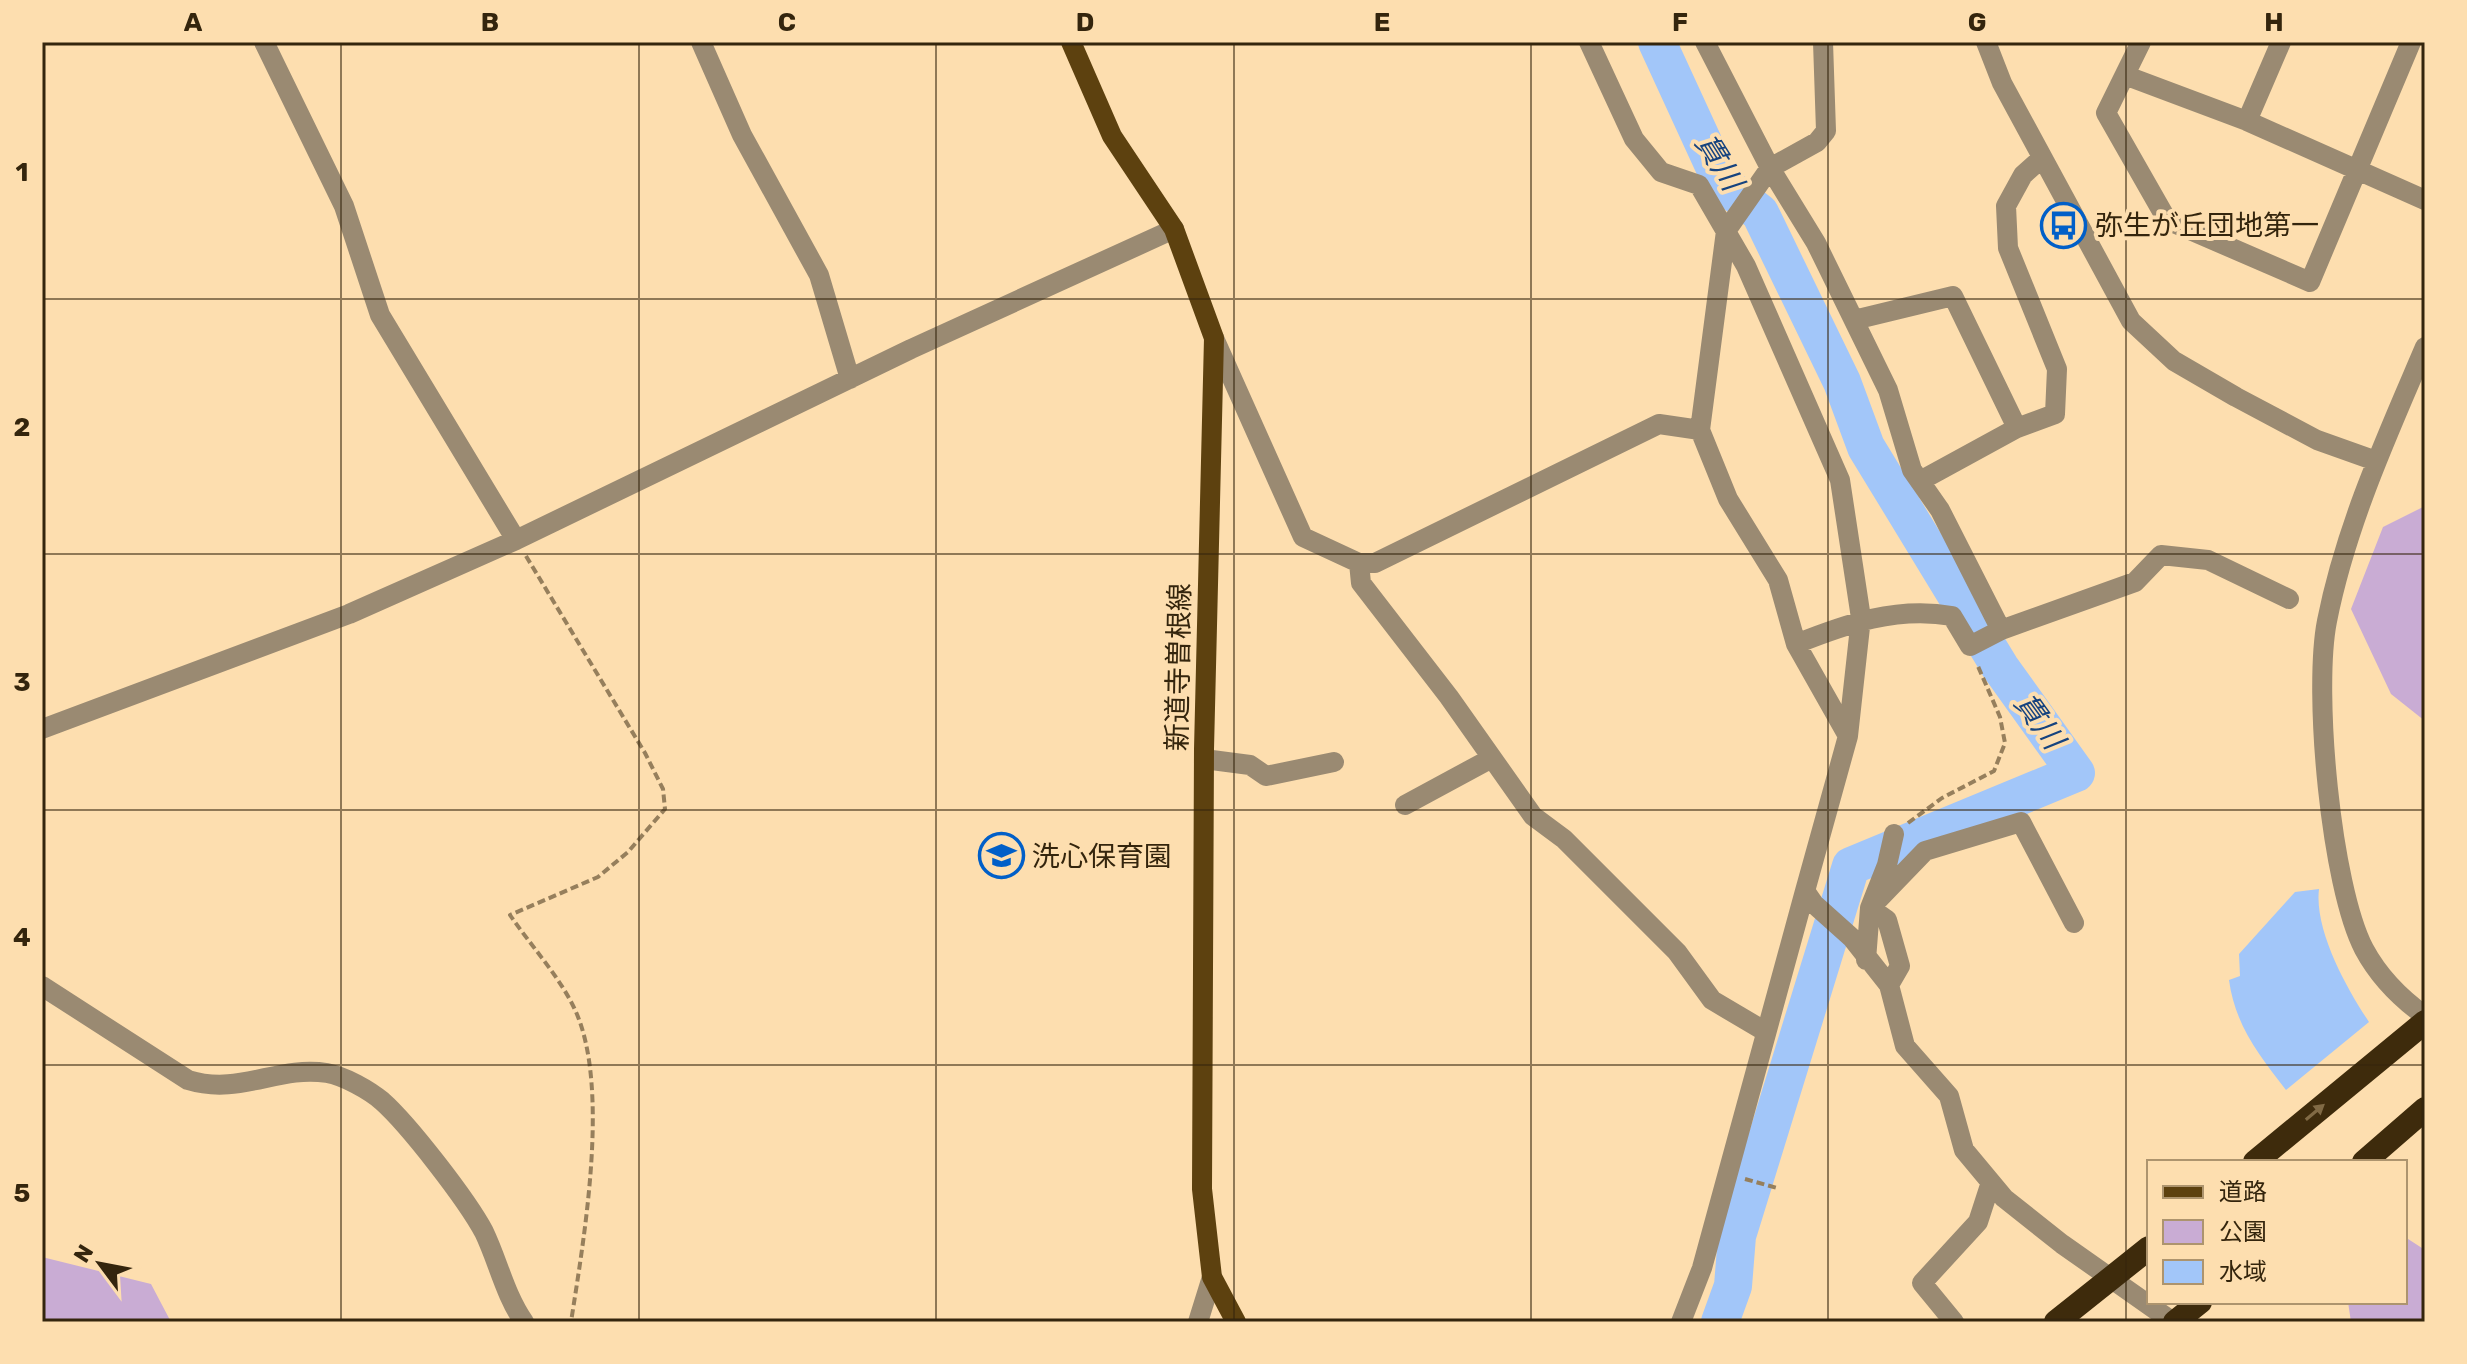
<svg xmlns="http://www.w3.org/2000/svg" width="2467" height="1364" font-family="Rubik,'Noto Sans JP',sans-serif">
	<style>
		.green { fill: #c9acd4 }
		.water { fill: #a2c6f9 }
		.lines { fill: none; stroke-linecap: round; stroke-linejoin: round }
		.river { stroke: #a2c6f9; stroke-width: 38 }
		.path { stroke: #967f5c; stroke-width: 4; stroke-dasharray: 8 4; stroke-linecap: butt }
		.minor { stroke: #9a8a72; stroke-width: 20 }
		.major { stroke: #5d410f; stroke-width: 20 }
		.highway { stroke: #3e2b0c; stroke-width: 24 }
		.highway-bridge { stroke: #3e2b0c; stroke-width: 24 }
		.oneway { fill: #816a45 }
		.grid { fill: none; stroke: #34250d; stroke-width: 2; stroke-opacity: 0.55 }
		.labels { text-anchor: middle; stroke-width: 8; stroke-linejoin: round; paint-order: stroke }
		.poi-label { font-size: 28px; fill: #34250d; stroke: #fddeaf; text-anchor: start }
		.street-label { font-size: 28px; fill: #34250d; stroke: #fddeaf }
		.water-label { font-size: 30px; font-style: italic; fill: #16437f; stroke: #fddeaf }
		.neatline { fill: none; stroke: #34250d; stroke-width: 3 }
		.grid-label { font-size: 26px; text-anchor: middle; font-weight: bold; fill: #34250d }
	</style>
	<rect width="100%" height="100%" fill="#fddeaf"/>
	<path class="green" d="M2425,506V721L2391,694L2351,609L2383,527Z
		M2405,1237L2425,1250V1322H2351L2348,1302H2405Z
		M42,1257L151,1284L171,1322H42Z"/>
	<path class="water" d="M2319,889C2314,930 2347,989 2369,1022L2286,1090C2259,1055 2235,1025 2229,980L2240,976L2239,954L2295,892Z"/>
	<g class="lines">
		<path class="river" d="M1657,42L1714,166L1732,191L1760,213L1842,382L1866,447L2000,667L2076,773L1851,866L1737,1236L1733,1286L1720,1322"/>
		<path class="path" d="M526,556L645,753L663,789L665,809L628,852L598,877L510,915C531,946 561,978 576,1012C610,1090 584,1238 571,1322
			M1908,823L1942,798L1994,771L2005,743L2000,717L1977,664
			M1745,1179L1777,1188"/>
		<path class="minor" d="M264,42L344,206L380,315L516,540
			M701,42L742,135L819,275L850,379
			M1589,42L1634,139L1661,172L1699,185L1746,266L1840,480L1861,618L1848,736
			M1705,42L1770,168L1816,243L1888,390L1912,470L1940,510L2001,630
			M1823,42L1826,131L1817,142L1770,168L1726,231L1700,430L1728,499L1778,580L1796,644L1848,736L1805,891L1814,904L1852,938L1889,985L1905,1046L1949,1096L1964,1150L2004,1198L2062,1244L2173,1322
			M1986,42L2002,83L2131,321L2174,361L2236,397L2317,440L2376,461
			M2141,42L2106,113L2167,220L2310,282L2411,42
			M2127,76L2247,121L2425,200
			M2247,121L2281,42
			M1854,320L1953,296L2017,428
			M1214,338L1303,537L1359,563H1375L1659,424L1700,430
			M2425,347C2387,436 2346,525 2327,621C2313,692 2331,886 2364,949C2379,977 2400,998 2425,1016
			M1920,481L2017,428L2055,414L2057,369L2008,248L2006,206L2023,175L2042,158
			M1359,563L1361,583L1449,697L1533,816L1564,839L1677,952L1712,1000L1766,1032
			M1796,644C1846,624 1897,606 1952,616L1970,646L2001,630L2135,582L2161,555L2208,560L2289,599
			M42,729L349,614L516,540L911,349L1174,229
			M1204,759L1250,765L1266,776L1334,762
			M1405,805L1492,758
			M1866,960L1870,908L1887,865L1894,834
			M1889,985L1900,966L1887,920L1870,908L1925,851L2021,822L2074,923
			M42,986L188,1080C240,1096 278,1065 327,1073C344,1076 369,1090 382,1101C409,1125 467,1200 484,1232C498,1261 505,1295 524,1322
			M1198,1322L1212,1277
			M1681,1322L1702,1268L1805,891
			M1954,1322L1922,1283L1978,1222L1991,1182"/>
		<path class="major" d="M1071,42L1112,136L1174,229L1214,338L1204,749L1202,1189L1212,1277L1236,1322"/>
		<path class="highway" d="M2255,1162L2425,1022
			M2364,1162L2425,1109
			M2175,1322L2200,1302"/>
		<path class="highway-bridge" d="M2056,1322L2149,1248"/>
	</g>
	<defs><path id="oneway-solid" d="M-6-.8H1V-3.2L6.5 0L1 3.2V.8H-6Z" transform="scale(2)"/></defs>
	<use class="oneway" href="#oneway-solid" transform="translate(2315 1112) rotate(-40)"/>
	<path class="grid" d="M341,42V1322M639,42V1322M936,42V1322M1234,42V1322M1531,42V1322M1828,42V1322M2126,42V1322M42,299H2425M42,554H2425M42,810H2425M42,1065H2425"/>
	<defs>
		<symbol id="bus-ring" viewBox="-11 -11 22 22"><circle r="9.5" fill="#fddeaf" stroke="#015fc8" stroke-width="1.5"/><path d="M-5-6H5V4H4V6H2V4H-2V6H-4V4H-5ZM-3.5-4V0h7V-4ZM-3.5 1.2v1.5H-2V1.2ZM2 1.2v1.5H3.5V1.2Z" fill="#015fc8"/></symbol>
		<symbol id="school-ring" viewBox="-11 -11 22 22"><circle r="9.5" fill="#fddeaf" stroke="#015fc8" stroke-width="1.5"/><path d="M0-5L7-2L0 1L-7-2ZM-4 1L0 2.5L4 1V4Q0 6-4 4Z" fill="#015fc8"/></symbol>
	</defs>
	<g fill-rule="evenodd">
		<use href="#bus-ring" x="2038" y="200" width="51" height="51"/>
		<use href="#school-ring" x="976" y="830" width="51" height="51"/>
	</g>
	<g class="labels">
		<g class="poi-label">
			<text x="2095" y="235">弥生が丘団地第一</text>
			<text x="1032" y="866">洗心保育園</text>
		</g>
		<g class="street-label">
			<text transform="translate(1178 667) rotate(-89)" y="10">新道寺曽根線</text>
		</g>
		<g class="water-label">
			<text transform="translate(1719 162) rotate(58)" y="10">貫川</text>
			<text transform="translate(2039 721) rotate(54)" y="10">貫川</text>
		</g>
	</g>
	<rect width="2467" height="1364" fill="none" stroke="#fddeaf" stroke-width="88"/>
	<rect x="2147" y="1160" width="260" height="144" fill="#fddeaf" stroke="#ad946e" stroke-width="2"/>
	<rect x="2163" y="1186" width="40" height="12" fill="#5d410f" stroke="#ad946e" stroke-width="2"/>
	<text x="2219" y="1200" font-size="24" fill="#34250d">道路</text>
	<rect x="2163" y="1220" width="40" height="24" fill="#c9acd4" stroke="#ad946e" stroke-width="2"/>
	<text x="2219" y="1240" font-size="24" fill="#34250d">公園</text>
	<rect x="2163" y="1260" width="40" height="24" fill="#a2c6f9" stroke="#ad946e" stroke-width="2"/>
	<text x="2219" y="1280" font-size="24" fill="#34250d">水域</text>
	<g transform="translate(100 1264) rotate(302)" stroke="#fddeaf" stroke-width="6" paint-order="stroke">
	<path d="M0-6L14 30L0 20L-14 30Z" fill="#34250d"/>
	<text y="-12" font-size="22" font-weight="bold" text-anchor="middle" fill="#34250d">N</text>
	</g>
	<rect x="44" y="44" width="2379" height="1276" class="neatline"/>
	<g class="grid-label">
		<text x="193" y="31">A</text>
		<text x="490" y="31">B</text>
		<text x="787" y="31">C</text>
		<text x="1085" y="31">D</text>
		<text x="1382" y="31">E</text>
		<text x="1680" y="31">F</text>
		<text x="1977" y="31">G</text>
		<text x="2274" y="31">H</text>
		<text x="22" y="181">1</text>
		<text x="22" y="436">2</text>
		<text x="22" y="691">3</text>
		<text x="22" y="946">4</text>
		<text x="22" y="1202">5</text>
	</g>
</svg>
